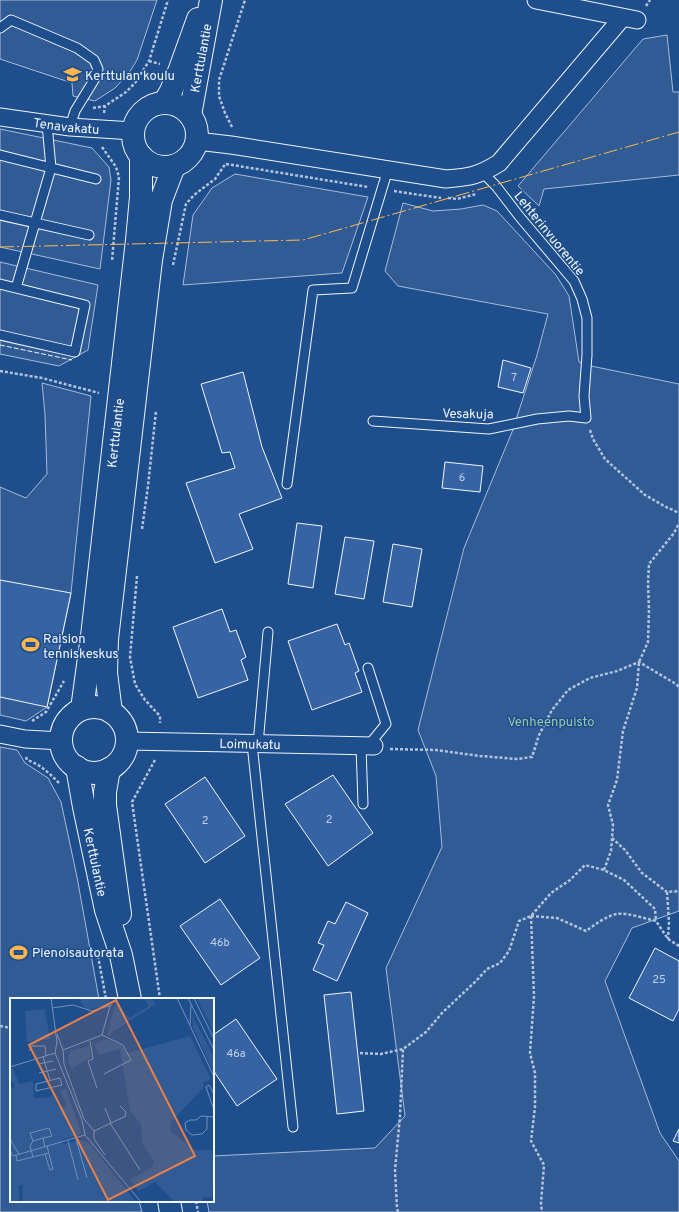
<svg xmlns="http://www.w3.org/2000/svg" width="679" height="1212" font-family="Overpass,sans-serif">
	<style>
		.built { fill: #305b95; stroke: #a8bbd7 }
		.building { fill: #3563a3; stroke: #f2f6ff }
		.lines { fill: none; stroke-linecap: round; stroke-linejoin: round }
		.lane-casing { stroke: #f2f6ff; stroke-width: 11 }
		.street-casing { stroke: #f2f6ff; stroke-width: 19 }
		.secondary-casing { stroke: #f2f6ff; stroke-width: 24 }
		.path { stroke: #b3c4dc; stroke-width: 2.5; stroke-dasharray: 3 2; stroke-linecap: butt }
		.lane { stroke: #1f4e8c; stroke-width: 9 }
		.street { stroke: #1f4e8c; stroke-width: 17 }
		.secondary { stroke: #1f4e8c; stroke-width: 22 }
		.fence { stroke: #f2f6ff; stroke-width: 1; stroke-dasharray: 5 2; stroke-linecap: butt }
		.power { stroke: #ffb74d; stroke-width: 1; stroke-dasharray: 14 3 2 3; stroke-linecap: butt }
		.labels { text-anchor: middle; stroke-width: 3; stroke-linejoin: round; paint-order: stroke }
		.number-label { font-size: 11px; fill: #c3d1e8 }
		.street-label { font-size: 13px; fill: #f2f6ff; stroke: #1f4e8c }
		.poi-label { font-size: 13px; fill: #f2f6ff; stroke: #1f4e8c; text-anchor: start }
		.park-label { font-size: 13px; fill: #97c8a6; stroke: #1f4e8c }
		.inset-road { fill: none; stroke: #7391ba; stroke-width: 1 }
		.view { fill: #ea8049; fill-opacity: 0.15; stroke: #ea8049; stroke-width: 2 }
		.inset-edge { fill: none; stroke: #f2f6ff; stroke-width: 2 }
	</style>
	<rect width="100%" height="100%" fill="#1f4e8c"/>
	<path class="built" d="M0,0H157L137,60L129,73L115,88L95,101L73,96L72,83L0,59Z
		M667,35L673,92H679V175L544,189L539,206L518,186L643,39Z
		M0,129L92,148L109,167L111,180L100,269L0,247Z
		M235,174L368,197L342,273L183,285L193,215L212,188Z
		M403,203L433,211L461,209L483,205L497,211L556,275L569,296L579,362L591,366L679,384V911L632,928L605,981L660,1133L679,1161V1212H209L207,1201H213V1156L375,1148L405,1116L386,968L442,847L436,776L418,730L464,548L512,432L537,355L548,314L398,286L385,271Z
		M0,262L98,285L88,350L59,366L0,354Z
		M42,383L91,396L71,593L47,707L26,721L0,715V487L26,498L47,474L45,414Z
		M0,747L17,750L25,763L48,778L61,802L77,877L99,999H11V1201H139L142,1212H0Z"/>
	<path class="building" d="M503,360L531,368L523,393L498,387Z
		M243,372L262,447L282,498L239,514L253,549L215,563L186,483L235,468L230,452L222,453L201,384Z
		M445,462L483,466L480,492L442,488Z
		M297,523L322,526L313,588L288,584Z
		M345,537L374,541L364,599L335,594Z
		M393,544L422,549L412,607L383,602Z
		M0,580L71,593L47,707L0,697Z
		M222,609L230,632L236,630L246,657L241,660L248,680L198,698L173,627Z
		M337,624L345,645L349,643L359,671L355,673L362,692L312,710L288,641Z
		M333,775L373,833L328,866L285,804Z
		M205,777L245,836L205,863L165,804Z
		M220,899L260,958L221,985L180,926Z
		M346,902L368,913L337,981L313,970L324,945L318,943L328,921L335,924Z
		M655,948L679,961V1009L673,1021L629,998Z
		M351,992L364,1111L337,1114L324,995Z
		M236,1019L277,1079L237,1106L213,1070V1035Z
		M679,1129V1143L673,1141Z"/>
	<g class="lines">
		<defs>
			<path id="lane" d="M0,28L11,20L77,48L94,60L98,69L94,80L75,111L70,127
				M0,155L96,179
				M0,215L89,235
				M0,284L85,305L75,352L0,335
				M16,288L51,168L47,124
				M373,421L489,429L537,419L569,416L586,418L584,396L587,355V318L582,299L574,281L519,216L496,186L483,173
				M287,484L313,290L352,288L388,169
				M252,744L293,1127
				M258,744L268,632
				M361,746L363,804
				M368,746L386,724L368,668"/>
			<g id="street">
				<path d="M536,0L637,20"/>
				<path id="s1" d="M0,117L70,127L133,131"/>
				<path d="M197,141L231,145L446,179C470,177 478,176 499,163L622,18"/>
				<path d="M0,734L25,739L62,741"/>
				<path id="s2" d="M127,741L374,746"/>
			</g>
			<g id="secondary">
				<path d="M164,103L171,91L180,69L198,19"/>
				<circle cx="165" cy="135" r="32"/>
				<path id="s3" d="M190,115L211,0"/>
				<circle cx="94" cy="740" r="33"/>
				<path id="s4" d="M82,709L92,636L137,240L141,197V156"/>
				<path d="M111,712L106,673L107,639L151,260L161,200L174,166"/>
				<path id="s5" d="M77,767L84,807L106,910L121,955L130,999"/>
				<path d="M109,769L105,792V805L120,914"/>
				<path d="M169,1201L171,1212"/>
			</g>
		</defs>
		<use href="#lane" class="lane-casing"/>
		<use href="#street" class="street-casing"/>
		<use href="#secondary" class="secondary-casing"/>
		<path class="path" d="M646,6L650,0
			M149,61L160,64
			M93,108L105,106L126,92L135,83L149,61L168,0
			M104,113L105,106
			M232,127L225,113L219,96V80L245,0
			M102,147L116,167L119,177L112,261
			M226,164L368,187
			M394,191L441,198
			M448,198L457,199L476,194
			M173,265L186,204L194,195L215,179L226,163
			M0,371L42,378L99,393
			M590,430L593,439L605,459L645,495L664,506L679,513
			M142,529L148,486L156,411
			M137,576L130,657L135,684L145,700L160,716V723
			M32,721L46,712L64,681
			M390,749L436,750L480,756L517,759L532,757L539,735L552,710L568,690L590,678L617,671L639,662L676,684L679,687
			M26,757L27,760C40,764 49,773 59,783
			M155,760L132,802L160,999
			M612,838L625,850L642,873L667,892L679,891
			M604,870L611,851L613,825L608,805L617,780L623,731L637,688L639,662L648,642L649,610L648,584L649,564L674,533L679,523
			M667,892L669,922L668,939
			M531,916L534,996L530,1053L535,1073V1107L531,1141L544,1165L541,1203L542,1212
			M531,916L557,918L586,931C596,924 606,916 617,914C626,912 646,919 656,921L668,939L679,946
			M98,956L106,999
			M0,1026L11,1028
			M360,1053L381,1054L403,1049L426,1032L442,1013L476,981L487,969L500,963L509,951L519,921L531,916L551,893L570,880L585,865L604,870L624,880L655,909L656,921
			M196,1201L198,1212
			M398,1212L397,1208L395,1170L400,1116L403,1049"/>
		<use href="#lane" class="lane"/>
		<use href="#street" class="street"/>
		<use href="#secondary" class="secondary"/>
		<path class="fence" d="M0,345L72,360"/>
		<path class="power" d="M0,247L303,240L679,132"/>
	</g>
	<defs>
		<symbol id="school-bare" viewBox="-9 -9 18 18"><path d="M0-5L7-2L0 1L-7-2ZM-4 1L0 2.5L4 1V4Q0 6-4 4Z" fill="#ffb74d" stroke="#1f4e8c" stroke-width="2.5" paint-order="stroke"/></symbol>
		<symbol id="stadium-bare" viewBox="-9 -9 18 18"><path d="M0-5a6.5 5 0 1 0 0 10a6.5 5 0 1 0 0-10ZM-3.5-1.8h7v3.6h-7Z" fill="#ffb74d" stroke="#1f4e8c" stroke-width="2.5" paint-order="stroke"/></symbol>
	</defs>
	<g fill-rule="evenodd">
		<use href="#school-bare" x="60" y="62" width="25" height="25"/>
		<use href="#stadium-bare" x="18" y="632" width="25" height="25"/>
		<use href="#stadium-bare" x="6" y="940" width="25" height="25"/>
	</g>
	<g class="labels">
		<g class="number-label">
			<text x="514" y="381">7</text>
			<text x="462" y="481">6</text>
			<text x="329" y="823">2</text>
			<text x="205" y="824">2</text>
			<text x="220" y="946">46b</text>
			<text x="659" y="983">25</text>
			<text x="236" y="1057">46a</text>
		</g>
		<g class="street-label">
			<text dy="5" stroke="none"><textPath href="#s3" startOffset="58">Kerttulantie</textPath></text>
			<text dy="5" stroke="none"><textPath href="#s1" startOffset="67">Tenavakatu</textPath></text>
			<text transform="translate(550 233) rotate(51)" y="5">Lehterinvuorentie</text>
			<text transform="translate(468 413) rotate(1)" y="5">Vesakuja</text>
			<text dy="5" stroke="none"><textPath href="#s4" startOffset="278">Kerttulantie</textPath></text>
			<text dy="5" stroke="none"><textPath href="#s2" startOffset="123">Loimukatu</textPath></text>
			<text dy="5" stroke="none"><textPath href="#s5" startOffset="97">Kerttulantie</textPath></text>
		</g>
		<g class="poi-label">
			<text x="85" y="80">Kerttulan koulu</text>
			<text x="43" y="643">Raision<tspan x="43" dy="15">tenniskeskus</tspan></text>
			<text x="32" y="957">Pienoisautorata</text>
		</g>
		<g class="park-label">
			<text x="551" y="726">Venheenpuisto</text>
		</g>
	</g>
	<g transform="translate(10 998)">
		<rect width="204" height="204" fill="#1f4e8c"/>
		<path d="M68,0H100L98,7L80,11H76ZM134,0H141L146,6L101,35V38L97,37L104,10L107,7L119,20L139,8ZM187,0H204V35ZM35,11L40,41L17,44L15,13ZM182,17L204,59V76L183,29ZM180,38L201,81L193,85L194,89L161,124L160,133L184,152H202L204,177L202,199H194L192,204H165L145,184L129,193L120,182L142,169L144,163L132,145L131,126L120,113L110,51L89,57L84,46L96,41L111,47L117,55ZM79,48L81,59L61,71L58,61L60,53ZM3,70L9,86L23,83L24,100L41,99L42,96L49,109H55L56,104L49,93L56,91L71,134L69,137L52,142L53,146L70,142L79,145L126,204H12L13,187L9,188V202L0,204V90L5,89L0,79V71Z" fill="#305b95"/>
		<path class="inset-road" d="M41,0L47,44L45,55L72,122L75,137L131,204M167,0L204,79M178,0L204,52M184,0L204,41M42,10L63,7L82,13L102,7M180,27L181,7M47,36L53,52L54,66L74,121L84,133V141L95,157M92,37L113,47L121,62L94,76M80,43L83,61L78,63L87,90M53,52L92,37L100,8M19,53L22,48H35L36,58M33,59L40,82M29,66L43,63M0,69L45,55M29,75L46,71M50,80L52,87L26,93V86ZM204,96L199,87L196,89L204,112M110,108L116,114L115,118M95,110L101,125M197,118V131L192,136L182,137L176,132L175,125L180,122H186L191,118L204,119M100,125L130,172M84,133L116,118M33,140L23,143L20,135L39,130L42,138L33,140L35,149M0,141L9,156M66,141L77,180M23,143L20,148L23,159M58,143L68,182M37,148L43,171M0,153L3,158L75,137M35,156L40,172L43,171M6,157L7,163L39,155"/>
		<path class="view" d="M106,2L185,158L98,202L19,47Z"/>
		<rect width="204" height="204" class="inset-edge"/>
	</g>
</svg>
